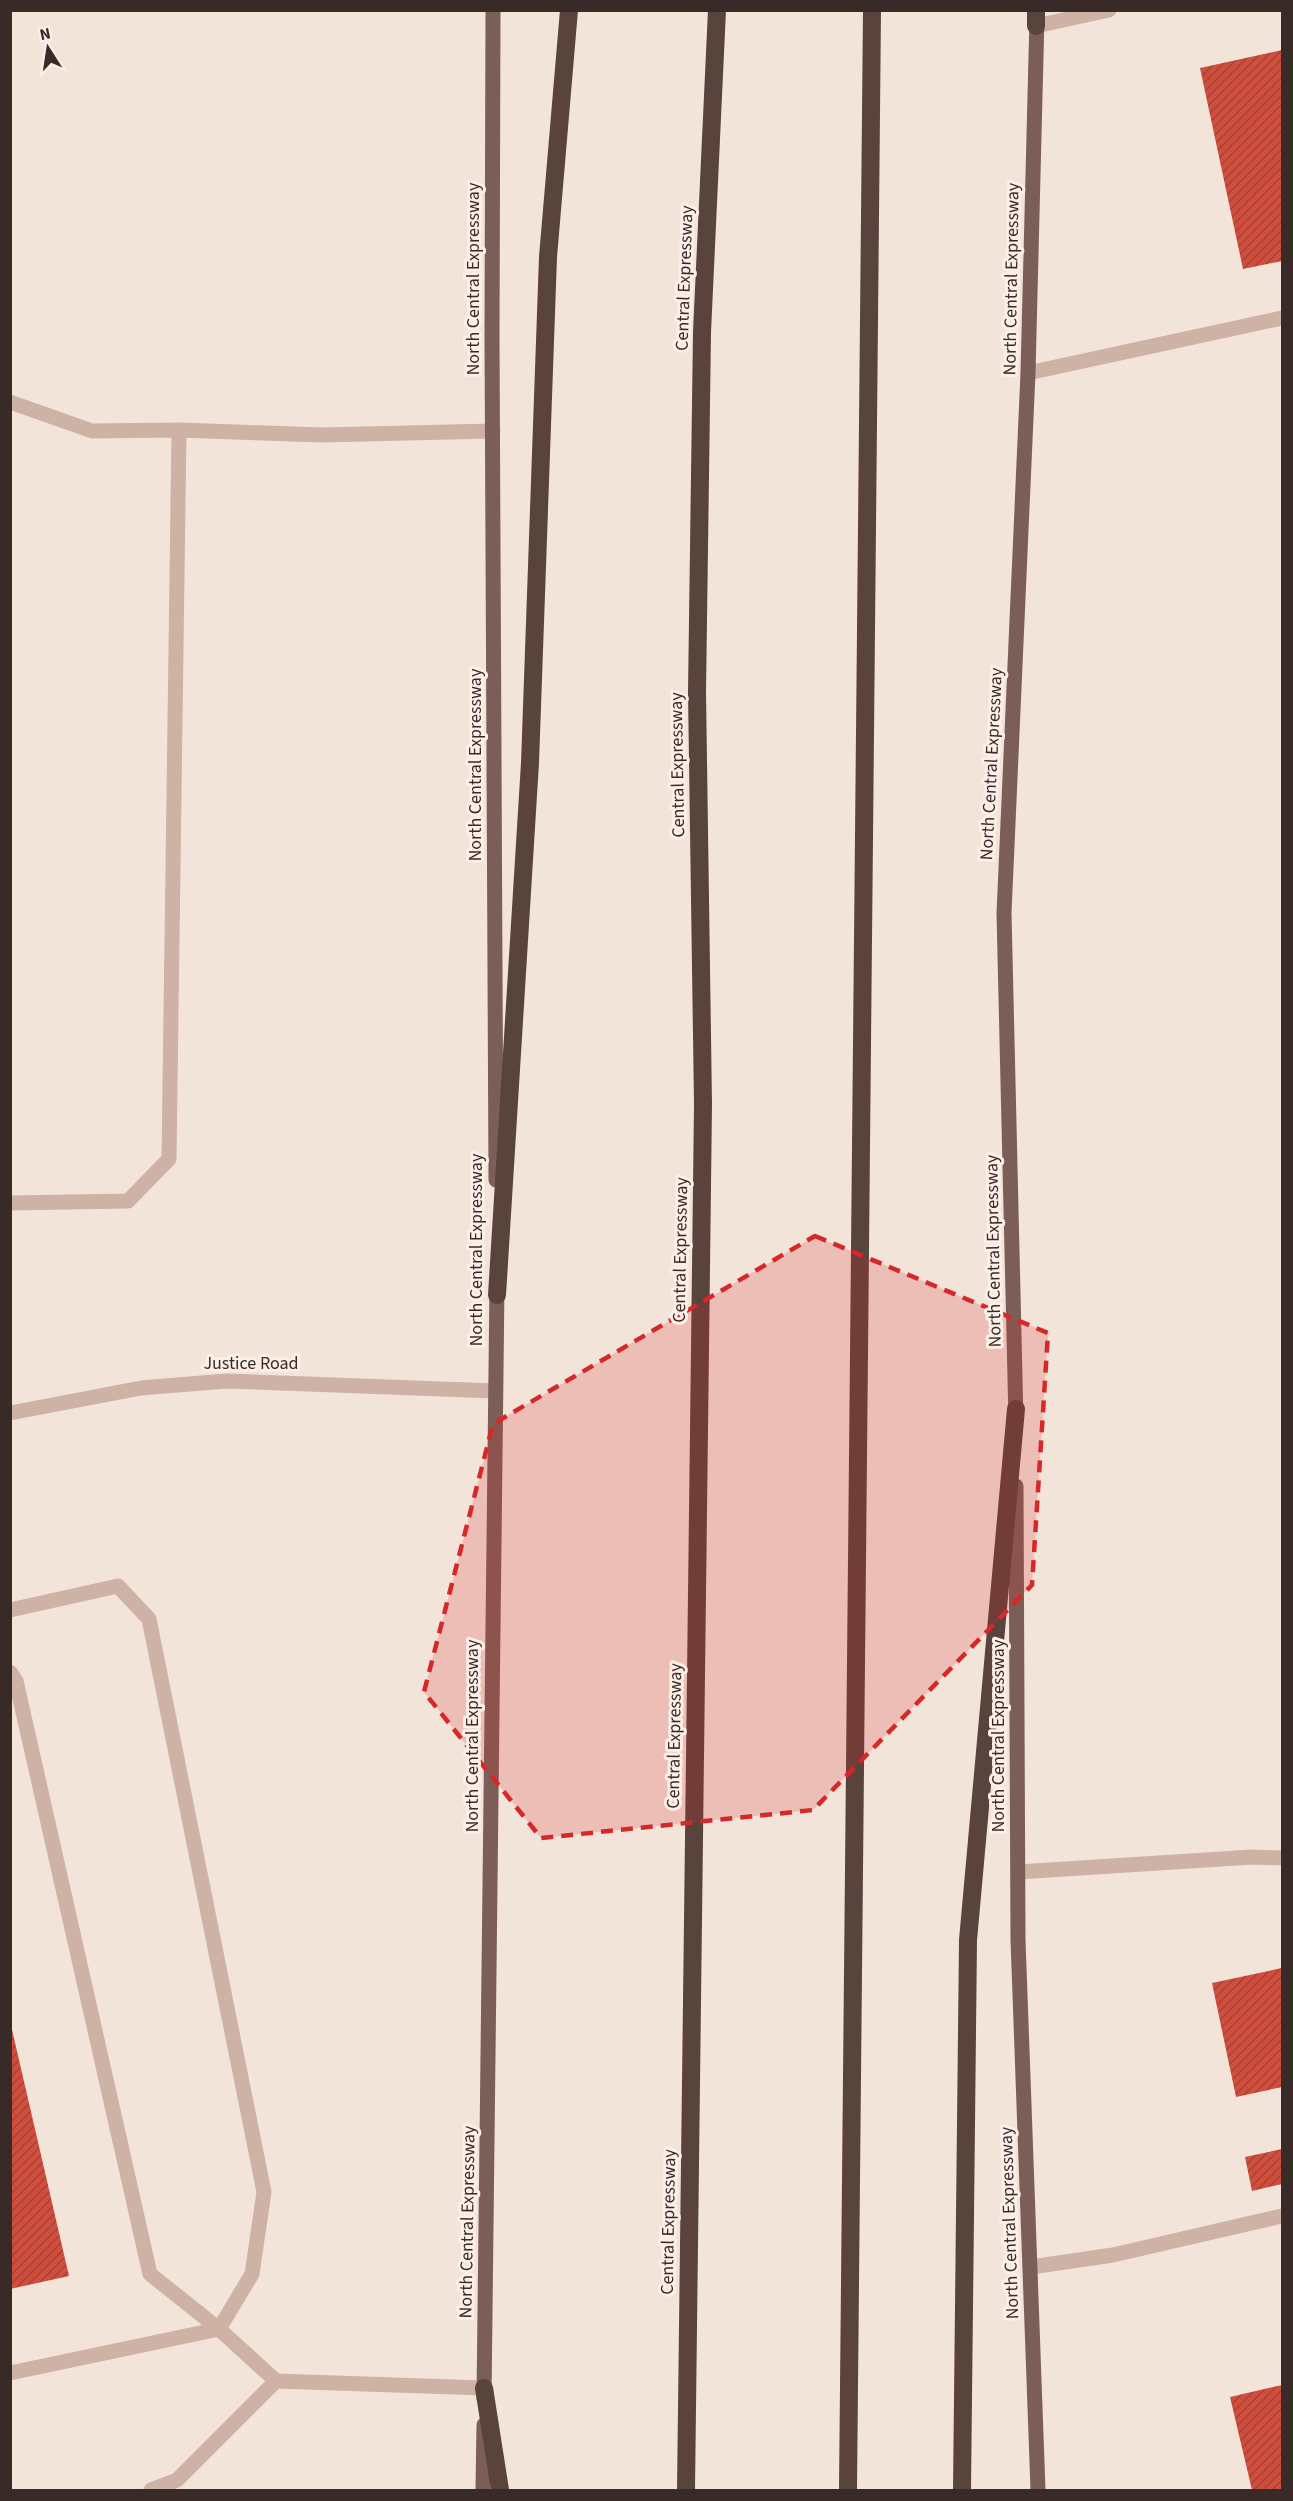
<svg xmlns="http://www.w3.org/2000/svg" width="1293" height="2501" font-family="'Source Sans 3',sans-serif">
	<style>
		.building { fill: url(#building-hatch) }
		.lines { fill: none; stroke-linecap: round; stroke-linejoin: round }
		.minor { stroke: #cdb2a5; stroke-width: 15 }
		.major { stroke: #7b5e57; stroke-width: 15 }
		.highway { stroke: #59433d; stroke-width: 18 }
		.marked { fill: #d62828; fill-opacity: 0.2; stroke: #d62828; stroke-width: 4.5; stroke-dasharray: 12 8; stroke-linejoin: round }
		.labels { text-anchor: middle; stroke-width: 6; stroke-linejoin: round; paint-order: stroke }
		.street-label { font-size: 18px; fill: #382a27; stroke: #fbefe7 }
	</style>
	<defs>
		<pattern id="building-hatch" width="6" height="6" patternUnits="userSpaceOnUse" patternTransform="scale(1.5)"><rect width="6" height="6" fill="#cf4e3d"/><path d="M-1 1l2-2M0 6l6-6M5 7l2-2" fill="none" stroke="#a94133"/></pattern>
	</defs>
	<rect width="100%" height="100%" fill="#f3e4da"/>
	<path class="building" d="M1282,50V261L1243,269L1200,68Z
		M1282,1968V2087L1236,2097L1212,1983Z
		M10,2021L69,2276L10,2289Z
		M1282,2149V2184L1252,2191L1245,2157Z
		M1282,2385V2490H1252L1230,2397Z"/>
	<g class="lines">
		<path class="minor" d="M1036,26L1109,10
			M1028,373L1282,318
			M10,402L92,431L179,430L322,435L493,431
			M10,1203L128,1201L169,1159L179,430
			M10,1413L141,1388L226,1381L495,1391
			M10,1610L118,1586L149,1619L264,2192L252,2274L219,2329L10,2373
			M10,1672L16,1681L150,2274L219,2329L276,2381L177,2480L151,2490
			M1018,1872L1252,1857L1282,1858
			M1031,2267L1113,2255L1282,2216
			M276,2381L484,2388"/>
		<path class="major" d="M493,10L492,338L496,1180
			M1016,1420L1004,913L1028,373L1037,17
			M1016,1486L1018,1940L1038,2490
			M484,2398L497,1285
			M483,2490L484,2425"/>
		<path class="highway" d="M1036,10V26
			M497,1295L530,763L548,257L569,10
			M484,2388L500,2490
			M686,2490L703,1104L697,692L702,332L717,10
			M848,2490L872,10
			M962,2490L968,1940L1016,1409"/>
	</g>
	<path class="marked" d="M815,1236L1048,1333L1032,1585L813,1810L541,1838L424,1692L493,1424Z"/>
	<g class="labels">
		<g class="street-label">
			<text transform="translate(684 278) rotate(-88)" y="6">Central Expressway</text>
			<text transform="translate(473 279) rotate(-90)" y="6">North Central Expressway</text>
			<text transform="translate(1011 279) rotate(-89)" y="6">North Central Expressway</text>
			<text transform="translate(991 764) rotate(-87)" y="6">North Central Expressway</text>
			<text transform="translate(475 765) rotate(-90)" y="6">North Central Expressway</text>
			<text transform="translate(677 765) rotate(-91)" y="6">Central Expressway</text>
			<text transform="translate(476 1250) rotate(-90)" y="6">North Central Expressway</text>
			<text transform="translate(680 1250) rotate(-89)" y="6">Central Expressway</text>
			<text transform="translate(993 1251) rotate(-91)" y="6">North Central Expressway</text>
			<text x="251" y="1369">Justice Road</text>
			<text transform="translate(472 1736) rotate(-90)" y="6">North Central Expressway</text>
			<text transform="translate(674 1736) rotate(-89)" y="6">Central Expressway</text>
			<text transform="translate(998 1736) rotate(-90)" y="6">North Central Expressway</text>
			<text transform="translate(467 2222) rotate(-89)" y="6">North Central Expressway</text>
			<text transform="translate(668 2222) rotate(-89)" y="6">Central Expressway</text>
			<text transform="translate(1009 2223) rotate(-92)" y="6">North Central Expressway</text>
		</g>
	</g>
	<rect width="1293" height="2501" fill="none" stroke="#382a27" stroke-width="24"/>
	<g transform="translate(48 48) rotate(348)" stroke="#fbefe7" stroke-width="4.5" paint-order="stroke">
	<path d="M0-4.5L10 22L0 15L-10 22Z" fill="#382a27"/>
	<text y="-9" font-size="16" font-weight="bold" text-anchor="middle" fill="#382a27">N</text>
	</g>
</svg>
